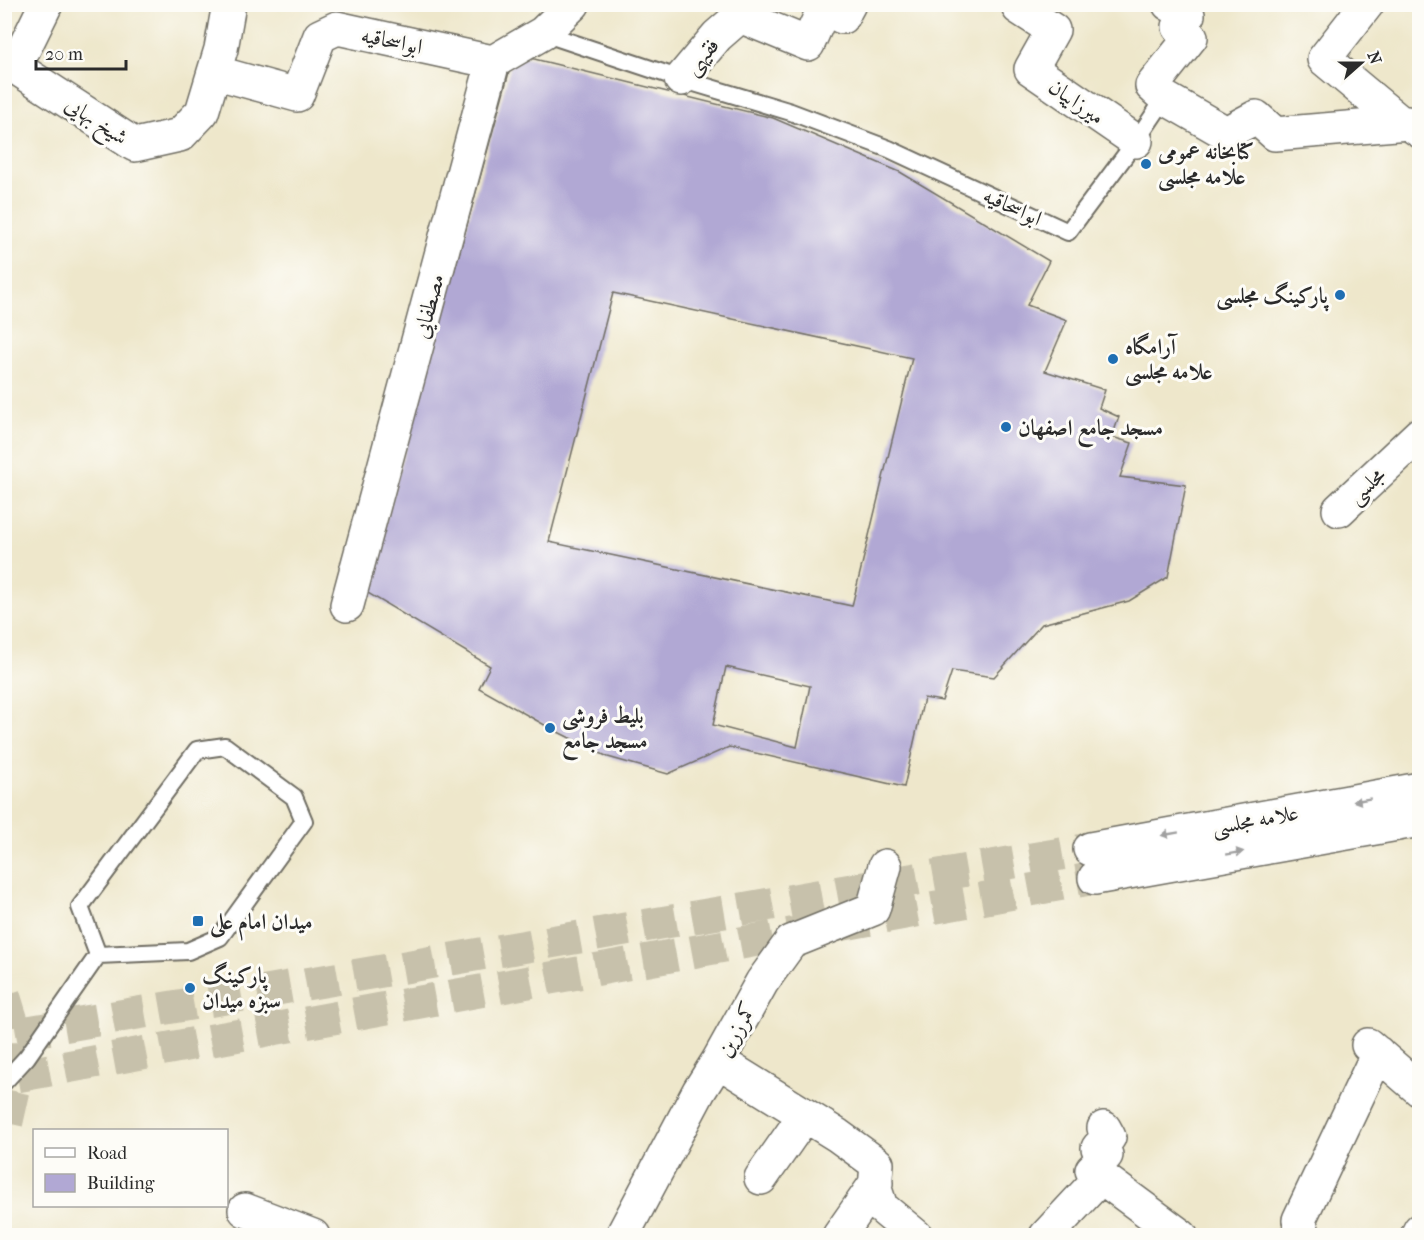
<svg xmlns="http://www.w3.org/2000/svg" width="1424" height="1240" font-family="'IM FELL French Canon',Amiri,serif">
	<style>
		.building { fill: #b1a8d4; fill-rule: evenodd }
		.lines { fill: none; stroke-linecap: round; stroke-linejoin: round }
		.primary-tunnel { stroke: #c7c1ab; stroke-width: 33; stroke-dasharray: 33 16; stroke-linecap: butt }
		.service-casing { stroke: #6f6d63; stroke-width: 20 }
		.minor-casing { stroke: #6f6d63; stroke-width: 36 }
		.primary-casing { stroke: #6f6d63; stroke-width: 36 }
		.service { stroke: #fff; stroke-width: 16 }
		.minor { stroke: #fff; stroke-width: 33 }
		.primary { stroke: #fff; stroke-width: 33 }
		.oneway { fill: #a0a0a0 }
		.poi-dot { fill: #1f6fb2; stroke: #fdfcf7; stroke-width: 2 }
		.labels { text-anchor: middle; stroke-width: 6; stroke-linejoin: round; paint-order: stroke }
		.street-label { font-size: 22px; fill: #2b2b2b; stroke: #fdfcf7 }
		.poi-label { font-size: 22px; font-weight: bold; fill: #2b2b2b; stroke: #fdfcf7; text-anchor: start }
	</style>
	<rect width="100%" height="100%" fill="#fdfcf7"/>
	<filter id="ink" filterUnits="userSpaceOnUse"><feTurbulence type="fractalNoise" baseFrequency=".0167" numOctaves="2"/><feDisplacementMap in="SourceGraphic" scale="12" xChannelSelector="R" yChannelSelector="G"/><feConvolveMatrix kernelMatrix="1 2 1 2 8 2 1 2 1" color-interpolation-filters="sRGB"/></filter>
	<filter id="wash" filterUnits="userSpaceOnUse"><feTurbulence type="fractalNoise" baseFrequency=".008" numOctaves="4" result="noise"/><feDisplacementMap in="SourceGraphic" scale="24" xChannelSelector="R" yChannelSelector="G"/><feGaussianBlur stdDeviation="1.35" result="paint"/><feColorMatrix in="noise" values="0 0 0 0 0 0 0 0 0 0 0 0 0 0 0 0 0 1.4 0 .05"/><feComposite in="paint" operator="in"/></filter>
	<g filter="url(#wash)">
		<rect width="100%" height="100%" fill="#eee7cb"/>
		<g id="blocks">
			<path class="building" d="M514,54L773,118L900,172L1049,261L1027,305L1067,320L1045,371L1105,390L1099,408L1119,417L1112,437L1132,443L1120,477L1186,485L1168,577L1129,601L1042,624L994,677L952,671L942,701L924,698L904,787L729,747L668,774L608,757L550,728L479,688L490,666L366,592ZM613,293L912,358L852,606L549,542ZM726,667L810,686L797,747L713,725Z"/>
		</g>
	</g>
	<g filter="url(#ink)">
		<use href="#blocks" fill-opacity="0" stroke="#6f6d63" stroke-width="1.5"/>
		<g class="lines">
			<path class="primary-tunnel" d="M4,995L16,1034L17,1076L4,1135
				M16,1034L1090,849
				M17,1076L1095,878"/>
			<defs>
				<path id="service" d="M543,33L681,79L791,112L889,149L1068,232L1136,141L1165,98
					M225,746L294,797L304,821L220,937L188,951L98,955L80,907L197,750Z
					M4,1082L27,1057L98,955"/>
				<path id="minor" d="M1021,4L1019,8L1053,30L1031,69L1136,141
					M1169,4L1188,15L1179,27L1191,37L1152,86L1165,98L1226,133L1256,117L1275,134L1408,123L1420,131
					M1367,4L1324,59L1401,123
					M740,16L808,44L824,8L842,17L849,4
					M4,64L15,67L135,145L180,135L202,112L214,72L297,95L320,36L337,28L493,62
					M15,67L46,4
					M214,72L221,49L229,4
					M681,79L717,36L740,16L743,4
					M1339,510L1420,434
					M347,605L493,62L543,33L573,4
					M1368,1045L1420,1090
					M718,1061L837,1135L877,1164L875,1189L881,1207L916,1236
					M1101,1177L1181,1236
					M761,1178L805,1115
					M245,1210L313,1236
					M622,1236L699,1091L718,1061L762,982L791,942L873,909L885,866
					M839,1236L876,1183
					M1046,1236L1101,1177L1092,1170L1106,1155L1098,1148L1109,1137L1104,1128
					M1304,1236L1299,1220L1378,1053
					M1417,1236L1420,1230"/>
				<path id="primary" d="M1090,849L1420,789
					M1095,878L1420,820"/>
			</defs>
			<use href="#service" class="service-casing"/>
			<use href="#minor" class="minor-casing"/>
			<use href="#primary" class="primary-casing"/>
			<use href="#service" class="service"/>
			<use href="#minor" class="minor"/>
			<use href="#primary" class="primary"/>
		</g>
		<defs><path id="oneway-solid" d="M-6-.8H1V-3.2L6.5 0L1 3.2V.8H-6Z" transform="scale(1.5)"/></defs>
		<g class="oneway">
			<use href="#oneway-solid" transform="translate(1362 800) rotate(170)"/>
			<use href="#oneway-solid" transform="translate(1170 834) rotate(170)"/>
			<use href="#oneway-solid" transform="translate(1235 853) rotate(-10)"/>
		</g>
	</g>
	<g class="poi-dot">
		<circle cx="1146" cy="164" r="6"/>
		<circle cx="1340" cy="295" r="6"/>
		<circle cx="1113" cy="359" r="6"/>
		<circle cx="1006" cy="427" r="6"/>
		<circle cx="550" cy="728" r="6"/>
		<rect x="192" y="915" width="12" height="12" rx="3"/>
		<circle cx="190" cy="988" r="6"/>
	</g>
	<g class="labels">
		<g class="street-label">
			<text transform="translate(392 40) rotate(12)" y="8">ابواسحاقیه</text>
			<text transform="translate(701 56) rotate(-49)" y="8">فقیهی</text>
			<text transform="translate(1077 101) rotate(35)" y="8">میرزاییان</text>
			<text transform="translate(97 120) rotate(33)" y="8">شیخ بهایی</text>
			<text transform="translate(1013 206) rotate(25)" y="8">ابواسحاقیه</text>
			<text transform="translate(428 306) rotate(-75)" y="8">مصطفایی</text>
			<text transform="translate(1366 485) rotate(-43)" y="8">مجلسی</text>
			<text transform="translate(1255 819) rotate(-10)" y="8">علامه مجلسی</text>
			<text transform="translate(736 1029) rotate(-61)" y="8">کمرزرین</text>
		</g>
		<g class="poi-label">
			<text x="1158" y="159">کتابخانه عمومی<tspan x="1158" dy="25">علامه مجلسی</tspan></text>
			<text x="1328" y="303" text-anchor="end">پارکینگ مجلسی</text>
			<text x="1125" y="354">آرامگاه<tspan x="1125" dy="25">علامه مجلسی</tspan></text>
			<text x="1018" y="435">مسجد جامع اصفهان</text>
			<text x="562" y="723">بلیط فروشی<tspan x="562" dy="25">مسجد جامع</tspan></text>
			<text x="210" y="929">میدان امام علی</text>
			<text x="202" y="983">پارکینگ<tspan x="202" dy="25">سبزه میدان</tspan></text>
		</g>
	</g>
	<rect width="1424" height="1240" fill="none" stroke="#fdfcf7" stroke-width="24"/>
	<rect x="33" y="1129" width="195" height="78" fill="#fdfcf7" stroke="#a9a8a5" stroke-width="1.5"/>
	<rect x="45" y="1148" width="30" height="9" fill="#ffffff" stroke="#a9a8a5" stroke-width="1.5"/>
	<text x="87" y="1159" font-size="18" fill="#2b2b2b">Road</text>
	<rect x="45" y="1174" width="30" height="18" fill="#b1a8d4" stroke="#a9a8a5" stroke-width="1.5"/>
	<text x="87" y="1189" font-size="18" fill="#2b2b2b">Building</text>
	<g transform="translate(1361 63) rotate(69)" stroke="#fdfcf7" stroke-width="4.5" paint-order="stroke">
	<path d="M0-4.5L10 22L0 15L-10 22Z" fill="#2b2b2b"/>
	<text y="-9" font-size="16" font-weight="bold" text-anchor="middle" fill="#2b2b2b">N</text>
	</g>
	<path d="M36 60v9h90v-9" fill="none" stroke="#2b2b2b" stroke-width="3"/>
	<text x="45" y="60" font-size="18" fill="#2b2b2b" stroke="#fdfcf7" stroke-width="4.5" paint-order="stroke">20 m</text>
</svg>
